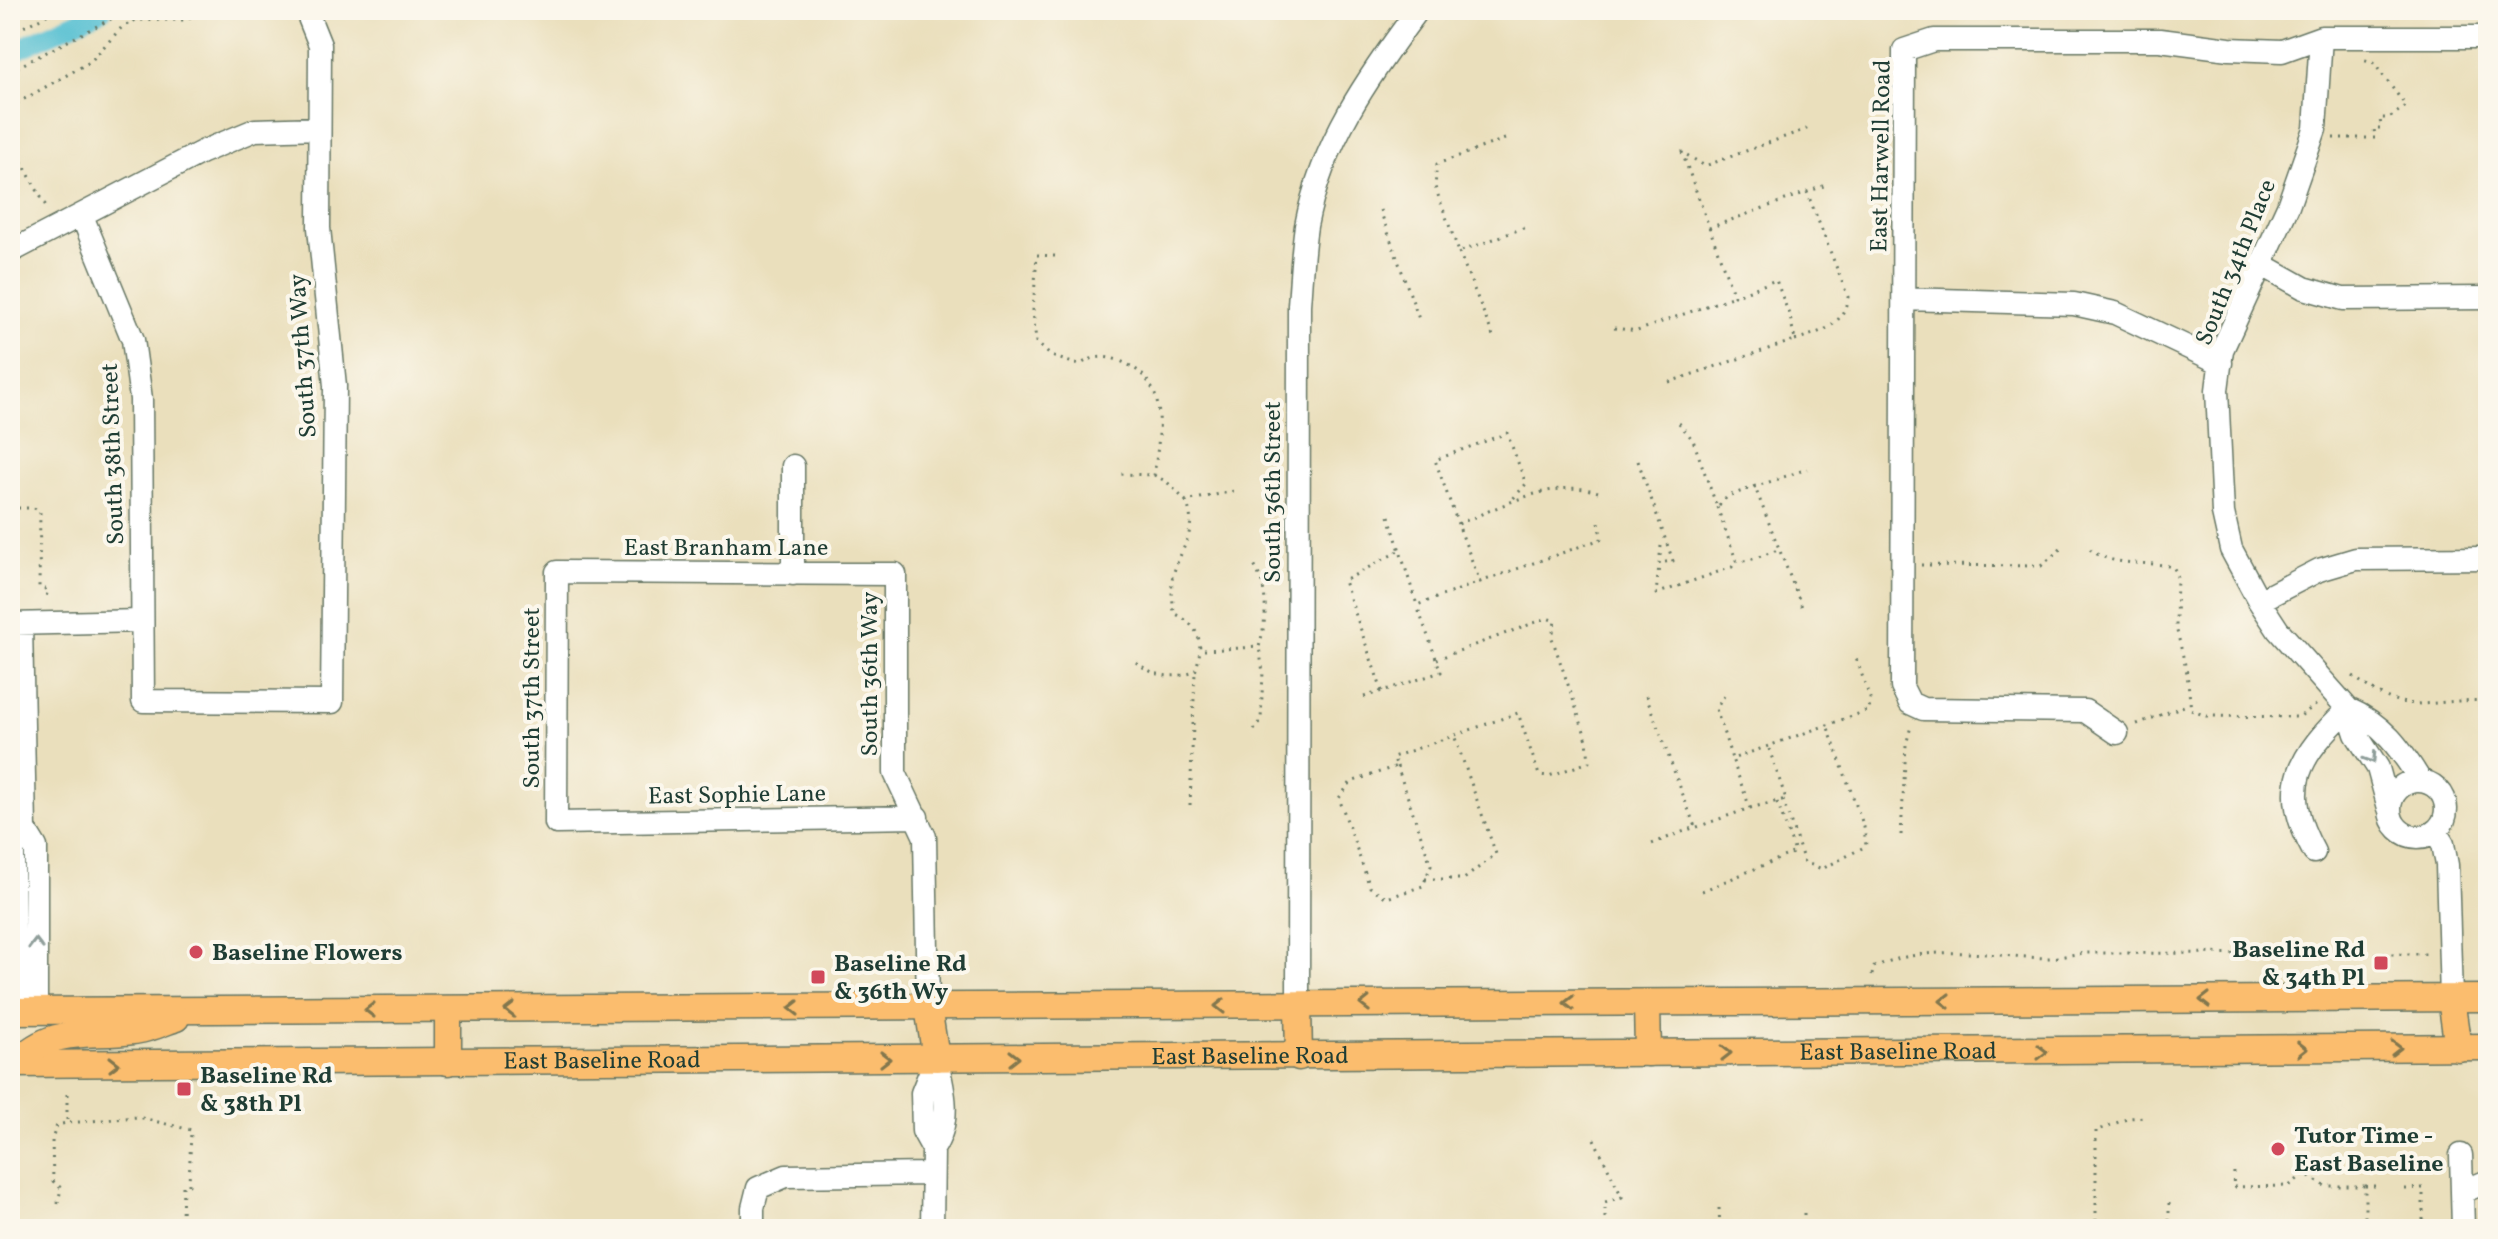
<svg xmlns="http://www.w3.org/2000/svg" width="2498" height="1239" font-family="Vollkorn,serif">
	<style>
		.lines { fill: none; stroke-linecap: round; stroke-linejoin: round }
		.canal { stroke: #56c0d2; stroke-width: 20 }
		.minor-casing { stroke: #667664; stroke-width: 25 }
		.major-casing { stroke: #667664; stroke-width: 29 }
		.path { stroke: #667664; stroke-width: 3; stroke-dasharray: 2 6; stroke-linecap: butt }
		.minor { stroke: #fff; stroke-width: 22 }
		.major { stroke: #fbbd6e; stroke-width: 26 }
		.oneway { stroke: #8f9e9a }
		.oneway2 { stroke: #82774e }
		.poi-dot { fill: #d1495b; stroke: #fbf7ec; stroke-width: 3 }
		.labels { text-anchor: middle; stroke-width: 8; stroke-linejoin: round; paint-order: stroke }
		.street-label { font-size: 24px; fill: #1f3d34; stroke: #fbf7ec }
		.poi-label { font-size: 24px; font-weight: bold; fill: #1f3d34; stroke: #fbf7ec; text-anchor: start }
	</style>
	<rect width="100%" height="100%" fill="#fbf7ec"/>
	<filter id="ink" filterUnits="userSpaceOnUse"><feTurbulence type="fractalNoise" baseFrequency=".0125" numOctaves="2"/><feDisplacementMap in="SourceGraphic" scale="16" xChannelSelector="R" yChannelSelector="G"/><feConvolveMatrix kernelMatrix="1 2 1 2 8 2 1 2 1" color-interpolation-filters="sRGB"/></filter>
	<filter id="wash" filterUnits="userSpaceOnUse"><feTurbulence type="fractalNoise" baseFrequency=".006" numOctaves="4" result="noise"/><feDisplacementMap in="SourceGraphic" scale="32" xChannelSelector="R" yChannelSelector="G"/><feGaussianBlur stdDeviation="1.8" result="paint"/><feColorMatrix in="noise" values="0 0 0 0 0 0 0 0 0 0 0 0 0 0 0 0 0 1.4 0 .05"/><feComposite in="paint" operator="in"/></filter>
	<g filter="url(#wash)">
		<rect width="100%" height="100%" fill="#eadfbc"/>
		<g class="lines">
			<path class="canal" d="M10,53L102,10"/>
		</g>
	</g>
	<g filter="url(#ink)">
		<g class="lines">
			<defs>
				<path id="minor" d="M2321,37L2315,129L2288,206L2222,350L2217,390L2223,513L2231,549L2259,601L2278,630L2348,709L2356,734L2378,768L2389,808
					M82,216L133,340L141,399L143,701L332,702L335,386L319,228L320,45L306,10
					M10,252L202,152L255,130L318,128
					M2261,264L2304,288L2343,299L2488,298
					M1905,299L2074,304L2115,313L2221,363
					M793,466V574
					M2259,601L2319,570L2356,559L2488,558
					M10,624L141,621
					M21,624L25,829L36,847V1011
					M2348,709C2383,724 2400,748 2420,780
					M2117,733L2085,711L1923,709L1910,703L1902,687L1904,50L1934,40H2160L2229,49L2282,51L2321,37H2488
					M2390 809a28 28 0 1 1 56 0a28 28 0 1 1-56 0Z
					M917,817L556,823L557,572L895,574V773L925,837L928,1007
					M2435,831L2443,844L2447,865L2451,999
					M2314,852C2278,787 2299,756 2348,709
					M1298,1005L1299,305C1301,279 1302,252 1306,226C1322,142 1368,77 1418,10
					M15,1011L13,851L25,829
					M933,1149C952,1121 944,1089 936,1058
					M2461,1155L2463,1229
					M2462,1192L2488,1181
					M753,1229V1208L758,1188L786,1176L932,1174
					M932,1229L933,1149L923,1131L922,1093L936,1058"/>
				<g id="major">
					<path d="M2451,999L2458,1048"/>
					<path d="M1647,1003L1648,1053"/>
					<path d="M1298,1005L1299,1057"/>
					<path d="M928,1007L936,1058"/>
					<path d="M448,1010V1062"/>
					<path d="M10,1011L2488,998"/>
					<path id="s1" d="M10,1064L2488,1047"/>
					<path d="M15,1064C53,1025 85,1037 133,1031C147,1030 162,1023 176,1018"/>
				</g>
			</defs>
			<use href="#minor" class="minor-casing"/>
			<use href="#major" class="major-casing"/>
			<path class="path" d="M2368,15L2376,10
				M136,20L140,10
				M10,34L56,10
				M10,71L128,10
				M10,107L90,62L122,27L136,20H184L207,10
				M2333,138H2375L2374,128H2381L2380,118H2389L2406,106L2373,62L2362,59
				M1505,139L1437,164L1435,187L1459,252L1526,227
				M10,140L48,210
				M1380,210L1420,322
				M1709,228L1829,184
				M1459,252L1493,336
				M1055,256L1037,255L1033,310L1036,342L1051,356L1079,365C1093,356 1105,355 1120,361C1171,381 1160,431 1154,475L1117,474
				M1614,328L1637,331L1734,296
				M1795,340C1822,331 1842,328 1848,297L1807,192
				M1669,382L1795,340L1790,317L1776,280L1734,296L1682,152L1705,166L1809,128
				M1679,423L1693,440L1717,507L1728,496L1807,469
				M1638,461L1673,561L1659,563
				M1154,475L1167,482L1186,501L1239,490
				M1754,485L1802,607
				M1598,492C1553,478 1500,507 1458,524L1480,582L1601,539L1599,522
				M1717,507L1736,560L1747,561L1778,550
				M10,508H34L40,511L39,587L48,590L45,600
				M1389,516L1417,605L1480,582
				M1458,524L1435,460L1507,433L1526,484L1510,502
				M1661,546L1656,594L1732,567L1736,560
				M2090,549C2112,568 2146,560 2173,567L2177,573L2176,627L2187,673L2191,710L2206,716L2299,717L2317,704
				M1921,565L2041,566L2063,547
				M1204,650L1259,647C1267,618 1269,591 1254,565
				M1136,662C1155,677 1171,679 1195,672C1204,645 1202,627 1174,613C1173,600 1170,587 1173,575C1181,547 1199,531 1186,501
				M2353,676C2410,721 2426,697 2488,701
				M1382,691L1344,581L1402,549
				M1646,696L1695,827L1649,845
				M1724,696L1716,709L1732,759L1869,710L1870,698L1856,658
				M1364,697L1441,672L1417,606
				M2137,724L2189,704
				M1254,730L1261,721L1263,672L1259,647
				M1397,766L1431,865L1423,886L1387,898L1370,887L1339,798L1351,782L1397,766L1393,757L1518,713L1539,775L1549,776L1589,762L1587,740L1552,638L1555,621L1547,618L1437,659
				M1783,800L1804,862L1822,869L1866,846L1864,827L1827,725
				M1190,805L1195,672
				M1750,808L1786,799L1768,746
				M1697,827L1750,808L1732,759
				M1901,835L1906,745L1911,726
				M1425,879H1464L1496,854L1454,735
				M1702,891L1795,852L1777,802
				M1872,975L1874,967C1928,943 1988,956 2046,958C2060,958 2075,953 2089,953L2429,954
				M67,1094V1123L138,1117L191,1130L189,1185L183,1186L182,1217
				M1594,1139L1622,1197L1605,1202V1229
				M2234,1172L2233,1187L2289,1186L2304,1174L2325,1186H2365V1229
				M2365,1186H2380
				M2405,1189L2423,1188V1229
				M58,1203L61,1188L53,1181L52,1139L57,1125L67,1123
				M1719,1208L1720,1229
				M1804,1213V1229
				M2096,1229V1131L2129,1118L2146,1117
				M2169,1229V1203
				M2244,1229H2260"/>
			<use href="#minor" class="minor"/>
			<use href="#major" class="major"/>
		</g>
		<defs><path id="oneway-chevron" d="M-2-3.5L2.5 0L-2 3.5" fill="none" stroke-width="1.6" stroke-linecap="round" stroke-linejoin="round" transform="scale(2)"/></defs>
		<g class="oneway">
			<use href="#oneway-chevron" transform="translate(2371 758) rotate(58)"/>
			<use href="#oneway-chevron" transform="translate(36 944) rotate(-90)"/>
		</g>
		<g class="oneway2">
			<use href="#oneway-chevron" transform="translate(2205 1000) rotate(180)"/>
			<use href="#oneway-chevron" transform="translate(1945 1001) rotate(180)"/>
			<use href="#oneway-chevron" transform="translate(1569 1003) rotate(180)"/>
			<use href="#oneway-chevron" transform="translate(1365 1004) rotate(179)"/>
			<use href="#oneway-chevron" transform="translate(1220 1006) rotate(180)"/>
			<use href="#oneway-chevron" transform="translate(794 1008) rotate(180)"/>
			<use href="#oneway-chevron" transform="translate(370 1010) rotate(180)"/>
			<use href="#oneway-chevron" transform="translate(510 1010) rotate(180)"/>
			<use href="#oneway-chevron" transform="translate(2396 1048)"/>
			<use href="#oneway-chevron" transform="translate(2302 1049) rotate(-1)"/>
			<use href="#oneway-chevron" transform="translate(2042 1052)"/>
			<use href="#oneway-chevron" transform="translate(1726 1053)"/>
			<use href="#oneway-chevron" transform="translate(1014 1058)"/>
			<use href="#oneway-chevron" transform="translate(885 1059)"/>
			<use href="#oneway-chevron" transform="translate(114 1064)"/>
		</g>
	</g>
	<g class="poi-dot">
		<circle cx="196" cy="952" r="8"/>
		<rect x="2373" y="955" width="16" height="16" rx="4"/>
		<rect x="810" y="969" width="16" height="16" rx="4"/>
		<rect x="176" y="1081" width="16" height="16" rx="4"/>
		<circle cx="2278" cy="1149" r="8"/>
	</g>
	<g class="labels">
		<g class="street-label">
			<text transform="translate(1880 156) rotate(-89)" y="8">East Harwell Road</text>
			<text transform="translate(2235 262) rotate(-68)" y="8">South 34th Place</text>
			<text transform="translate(302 356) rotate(-94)" y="8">South 37th Way</text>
			<text transform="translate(112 454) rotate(-92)" y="8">South 38th Street</text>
			<text transform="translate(1272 492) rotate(-90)" y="8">South 36th Street</text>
			<text x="726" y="555">East Branham Lane</text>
			<text transform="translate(869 674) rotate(-90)" y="8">South 36th Way</text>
			<text transform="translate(531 698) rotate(-90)" y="8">South 37th Street</text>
			<text transform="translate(737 794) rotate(-1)" y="8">East Sophie Lane</text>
			<text dy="8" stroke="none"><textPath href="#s1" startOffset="1888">East Baseline Road</textPath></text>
			<text dy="8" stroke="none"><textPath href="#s1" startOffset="1240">East Baseline Road</textPath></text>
			<text dy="8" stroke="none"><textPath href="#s1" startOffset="592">East Baseline Road</textPath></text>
		</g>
		<g class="poi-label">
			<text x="2365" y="957" text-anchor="end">Baseline Rd<tspan x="2365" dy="28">&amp; 34th Pl</tspan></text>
			<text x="212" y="960">Baseline Flowers</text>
			<text x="834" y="971">Baseline Rd<tspan x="834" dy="28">&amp; 36th Wy</tspan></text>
			<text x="200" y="1083">Baseline Rd<tspan x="200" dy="28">&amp; 38th Pl</tspan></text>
			<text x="2294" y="1143">Tutor Time -<tspan x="2294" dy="28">East Baseline</tspan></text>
		</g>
	</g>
	<rect width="2498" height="1239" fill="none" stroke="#fbf7ec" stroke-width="40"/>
</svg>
